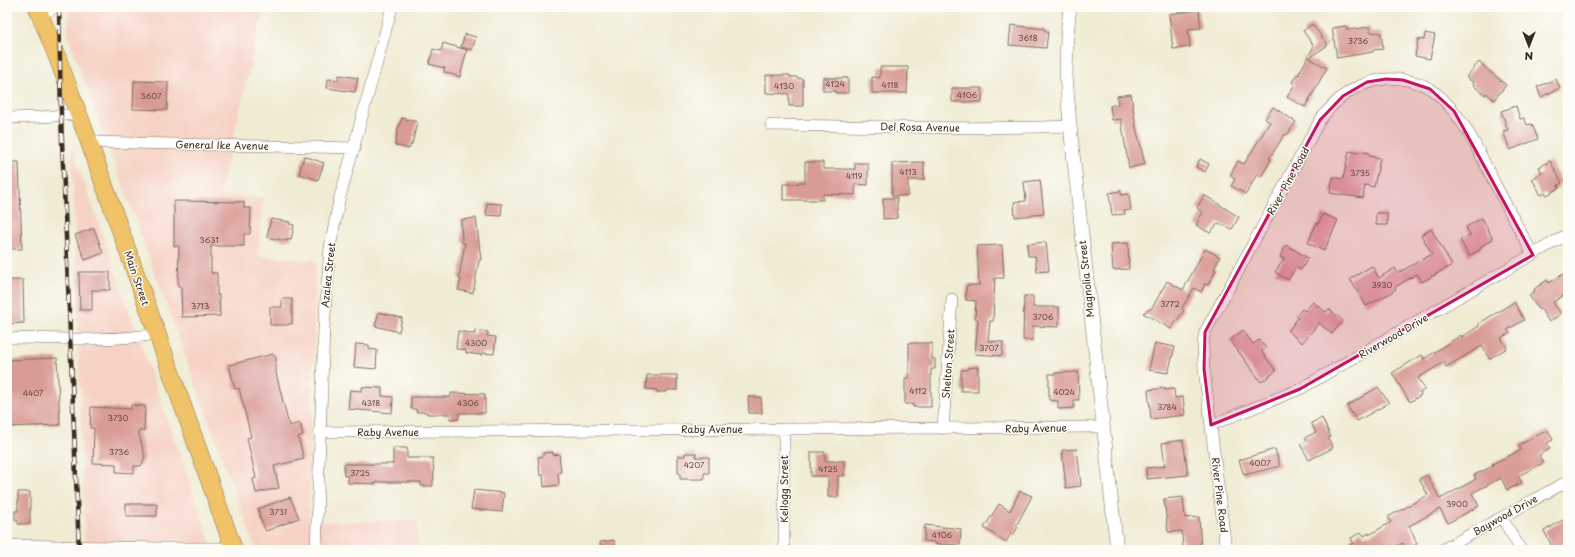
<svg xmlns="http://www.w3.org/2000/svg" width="1575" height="557" font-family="'Playpen Sans',sans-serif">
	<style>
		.built { fill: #f6d2c4 }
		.building { fill: #d99b96 }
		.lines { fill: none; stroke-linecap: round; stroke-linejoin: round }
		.minor-casing { stroke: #7a6e5e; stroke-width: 12 }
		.tertiary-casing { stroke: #7a6e5e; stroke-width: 14 }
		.primary-casing { stroke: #7a6e5e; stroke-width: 18 }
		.minor { stroke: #fff; stroke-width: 11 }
		.tertiary { stroke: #fff; stroke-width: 13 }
		.primary { stroke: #f0c369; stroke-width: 17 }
		.rail-casing { stroke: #3b2a1e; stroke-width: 4.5 }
		.rail { stroke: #fdfcf7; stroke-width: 3; stroke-dasharray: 9; stroke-linecap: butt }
		.marked { fill: #c2185b; fill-opacity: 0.2; stroke: #c2185b; stroke-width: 3; stroke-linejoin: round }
		.labels { text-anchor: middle; stroke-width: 3; stroke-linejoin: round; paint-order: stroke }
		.number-label { font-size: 8px; fill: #62463c }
		.street-label { font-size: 10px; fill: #3b2a1e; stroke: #fdfcf7 }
	</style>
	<rect width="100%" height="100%" fill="#fdfcf7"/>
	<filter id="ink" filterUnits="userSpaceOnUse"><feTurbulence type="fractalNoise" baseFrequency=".025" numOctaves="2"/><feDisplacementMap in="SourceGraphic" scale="8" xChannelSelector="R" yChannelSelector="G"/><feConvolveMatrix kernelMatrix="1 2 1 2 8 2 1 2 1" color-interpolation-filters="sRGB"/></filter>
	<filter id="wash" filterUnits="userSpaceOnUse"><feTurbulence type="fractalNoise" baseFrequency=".012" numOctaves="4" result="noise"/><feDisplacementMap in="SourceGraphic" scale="16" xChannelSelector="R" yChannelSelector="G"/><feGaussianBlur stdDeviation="0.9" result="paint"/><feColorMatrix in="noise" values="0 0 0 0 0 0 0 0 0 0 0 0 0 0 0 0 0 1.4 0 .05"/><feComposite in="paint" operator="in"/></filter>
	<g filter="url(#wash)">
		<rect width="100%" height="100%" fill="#f0ecd4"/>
		<path class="built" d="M69,7H264L220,196L263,198L258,256L316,261L309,522L417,521V550H256L68,36Z
			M72,148L213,550H85Z"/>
		<g id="blocks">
			<path class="building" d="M1199,10L1201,28L1188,29L1190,47L1173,49L1169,14Z
				M1312,24L1328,45L1309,58L1327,68L1305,107L1287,97L1295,84L1292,82L1297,74L1298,75L1314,46L1303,31Z
				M1011,25L1045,29V31L1048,32L1046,48L1009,45Z
				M1346,26L1347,30L1370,27V32L1381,33L1383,49L1373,50V52L1337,58L1332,28Z
				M1425,33L1435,35L1430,59L1415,56L1418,39L1424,40Z
				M465,34L476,37L472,50L461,47Z
				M443,43L467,50L460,77L444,72L445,68L429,64L433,49L441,51Z
				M1479,62L1506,85L1494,100L1486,93L1485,95L1473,85L1474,83L1466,77Z
				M880,67H908L907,93H872V77L880,78Z
				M339,75L358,78L355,92L327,88L328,79L338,80Z
				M766,75H790V77H797V78L803,79V106H789V94L766,93Z
				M823,78H848V93H836V91H823Z
				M1556,79L1560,88L1541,97L1537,87Z
				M134,81L168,82L167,110L133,109Z
				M952,88H982V102H952Z
				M1131,94L1136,128L1145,164L1129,168L1121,119L1112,120L1110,106L1118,104L1117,96Z
				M1516,106L1520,119L1524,118L1527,125L1532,124L1538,139L1510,150L1503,131L1508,130L1501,111Z
				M1273,107L1296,122L1287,135L1285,134L1269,159L1271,160L1261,177L1257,174L1246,194L1231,186L1235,179L1230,176L1238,161L1244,164L1270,122L1265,119Z
				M402,118L417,122L412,144H411L409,149L395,145L398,128Z
				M1349,151L1358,153L1359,151L1369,153V156L1380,158L1374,187L1365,185L1363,198L1330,193L1333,177L1343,179Z
				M304,156L324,163L318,180L299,174Z
				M1200,159L1209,164L1205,172L1196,167Z
				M1550,161L1562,183L1558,185L1559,188L1547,195L1545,193L1541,195L1532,179L1542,173L1539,167Z
				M7,162H19L22,249H7Z
				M805,162H823V169H855V163H868V185L855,184V195L823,194V200H783V184H798V182H805Z
				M924,162V180H908V196H892V163Z
				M1040,180L1044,214L1015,217L1014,202L1026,201L1024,182Z
				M1121,191V195L1129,194L1131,210L1124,211L1125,214L1112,215L1109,193Z
				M1204,195L1239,217L1232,229L1218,223L1210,233L1196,225L1203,212L1197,208Z
				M883,198H897V218L883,219Z
				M174,201L244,202V208H251L250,234H244V246H211V273H217V295H219L220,316L182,317L181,287H178L179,246H174Z
				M487,203L502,204L501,216L486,215Z
				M1376,213H1387V225H1376Z
				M1323,214L1338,220L1324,251L1308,243L1316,224H1318Z
				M476,218L481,260H479L473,293L458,290L461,279L459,278L465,243H462L461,220Z
				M1482,218L1493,239L1480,247L1481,249L1469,256L1460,240L1470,235L1466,227Z
				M271,219L290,222L289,224L294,225L291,240L287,239V241L267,237Z
				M94,228L103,253L85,260L75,235Z
				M1431,229L1452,265L1422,282L1417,274L1395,287L1396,289L1391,293L1366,306L1350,279L1372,266L1379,278L1395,268L1398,273L1432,254L1421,235Z
				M1046,242L1049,271L1037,272L1035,256H1028L1027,244Z
				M1128,243L1129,269L1113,270L1111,244Z
				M1002,245L1004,278H995L993,321H990L988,341L1003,342L1002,356L975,354L978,320L975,318L976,301L966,300V290L967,285H979L977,246Z
				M1286,245L1308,258L1301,270L1296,267L1288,280L1275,272L1284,259L1280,257Z
				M1205,249L1220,257L1214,269L1216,270L1208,285L1205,284L1201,292L1194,288L1182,308L1184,310L1171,329L1143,313L1152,308L1167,281L1183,290Z
				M1568,271V293L1553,302L1561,314L1549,322L1541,309L1539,310L1529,295L1535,291L1534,289L1547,280L1549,283Z
				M79,272H110V290H92V310H80Z
				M7,280H23L24,323L7,324Z
				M1024,296H1033V307H1059V327L1033,326L1032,340H1023Z
				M282,299H292V324H288V325H270V307H282Z
				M1313,302L1326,312L1329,309L1343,321L1332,334L1319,323L1302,343L1288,331L1298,318L1296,316L1302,309L1305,311Z
				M1514,302L1524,320L1507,330L1510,333L1501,338L1507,348L1489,359L1482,346L1446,367L1444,362L1418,378L1425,389L1420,393L1421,395L1410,402L1392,373L1422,355L1424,359L1461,335L1462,337L1479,326L1478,324Z
				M379,312L402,318L399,332L375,326Z
				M475,330L488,332L487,336L496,337L494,354L482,353V355L466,353V350L456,349L458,331L475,334Z
				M1243,330L1253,344L1259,340L1266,348L1261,351L1276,371L1261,382L1230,340Z
				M909,343H932V359H935V369H931V407H913V404H905V378H909Z
				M1155,343L1175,347L1168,373L1149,370Z
				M356,344L369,345V349L377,350L376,369L354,367Z
				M273,354L276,358V373L289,426L300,423L303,435L298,437L304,459L274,466L279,488L256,493L253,479L256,478L247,438L251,437L239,388L235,389L229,365Z
				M57,358L60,425L7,427V360Z
				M978,367V391H961V370H967V368Z
				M1078,372L1079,400H1074V408L1058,409V401L1049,400V374H1055V373Z
				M647,375H677V390H667V392H657V390L646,389Z
				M362,387L382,388V396L393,397L392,413L348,409L350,390L362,391Z
				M1378,387L1389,403L1357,421L1347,406Z
				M1165,388L1164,390L1174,389L1175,398L1183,397L1185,415L1151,419L1148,390Z
				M451,393L485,394V413H459V419H450V414H427V412H416V409H411V397H451Z
				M748,397H761L762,413H749Z
				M131,405L145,406L144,431H138L145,457L141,466H134V473L116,472V464L93,463L94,428H90L91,407L131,409Z
				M1322,418L1331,437L1328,438L1333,448L1309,460L1300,444L1307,441L1305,438L1316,432L1311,423Z
				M1548,430L1553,440L1547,443L1550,449L1539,455L1543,463L1518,476L1522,483L1507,490L1501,478L1472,493L1479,506L1448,523L1440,509L1409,526L1415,538H1414L1417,544L1407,550L1403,543L1389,550H1341L1353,543L1351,538L1361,532L1364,536L1369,533V535L1391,522L1388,517L1428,495L1419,479L1427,475L1440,499L1476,479L1474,475L1493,466L1492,464L1521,450L1519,445Z
				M1183,440L1188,475L1147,479L1146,468L1165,466L1162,443Z
				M393,448H407V458H433L434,479H433V486H421V482H376V484L348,483V476H344V464H393Z
				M1077,449L1081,486L1066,488L1062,450Z
				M1275,449L1280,466L1244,475L1239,460Z
				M553,452V455L559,454L561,472L558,473L559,485L544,487L543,475H540L538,457L543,456V453Z
				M811,452H825V461H844V476H838V497H828V476H811Z
				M685,453H696V457H709V473H704V479H680V473H678V456H685Z
				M474,490L504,493L502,512L471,509Z
				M1020,491L1032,496L1016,526L1018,527L1013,535L1011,533L1006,542L984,528L999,504L1010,511Z
				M18,492H30V524H18V520H15V511H18Z
				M290,497L299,518L266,531L259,516L260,515L258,509Z
				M1183,497L1185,518L1199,517L1201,550H1183L1182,531L1168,532L1164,499Z
				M126,504H157V516H126Z
				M1563,520L1568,529V550H1554L1544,531Z
				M925,525L961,529L960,545L935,544V542L924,541Z
				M614,540L616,550H601L600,542Z"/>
		</g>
	</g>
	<g filter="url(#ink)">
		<use href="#blocks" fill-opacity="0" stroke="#7a6e5e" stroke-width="1"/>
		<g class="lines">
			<defs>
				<path id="minor" d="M40,15L56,7
					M7,118L41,117L78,114
					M771,125C870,126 970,130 1070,126
					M89,142L355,148
					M7,338C57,338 107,342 157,334
					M1211,425L1300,389L1568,234
					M784,429V550
					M943,429L952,299
					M320,432L1103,427
					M1502,518L1521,550
					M7,545L162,548H233
					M316,550L324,328L330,247L339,201L392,7
					M1226,550L1204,369L1203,343L1205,332L1320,120C1336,99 1353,85 1379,80C1396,77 1418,80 1432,90C1462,112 1478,150 1494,182C1507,206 1520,231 1533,255
					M1442,550L1568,481"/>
				<path id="tertiary" d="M1070,7L1067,35L1066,75L1070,126L1117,550"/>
				<path id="primary" d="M37,7L59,62L89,142L234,550"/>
			</defs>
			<use href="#minor" class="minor-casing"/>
			<use href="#tertiary" class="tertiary-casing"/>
			<use href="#primary" class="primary-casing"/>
			<use href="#minor" class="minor"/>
			<use href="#tertiary" class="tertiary"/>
			<use href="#primary" class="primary"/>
			<defs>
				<path id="rail" d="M59,7L61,116L79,550"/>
			</defs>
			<use href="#rail" class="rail-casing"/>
			<use href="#rail" class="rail"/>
		</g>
	</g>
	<path class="marked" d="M1386,79L1403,80L1430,89L1454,111L1533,255L1300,389L1211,425L1204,369L1205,332L1320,120L1343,96L1367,82Z"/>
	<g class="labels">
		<g class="number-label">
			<text x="1028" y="41">3618</text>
			<text x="1358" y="44">3736</text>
			<text x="835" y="87">4124</text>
			<text x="890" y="88">4118</text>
			<text x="784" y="89">4130</text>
			<text x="967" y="98">4106</text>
			<text x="151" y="99">3607</text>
			<text x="908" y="175">4113</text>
			<text x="1360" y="176">3735</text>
			<text x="854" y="179">4119</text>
			<text x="209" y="243">3631</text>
			<text x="1382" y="288">3930</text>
			<text x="1170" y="307">3772</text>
			<text x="200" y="309">3713</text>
			<text x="1043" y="320">3706</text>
			<text x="476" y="346">4300</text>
			<text x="989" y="351">3707</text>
			<text x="918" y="394">4112</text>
			<text x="1064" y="395">4024</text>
			<text x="33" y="396">4407</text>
			<text x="371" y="406">4318</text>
			<text x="468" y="406">4306</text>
			<text x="1167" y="410">3784</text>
			<text x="118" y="421">3730</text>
			<text x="119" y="455">3736</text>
			<text x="1260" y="466">4007</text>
			<text x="694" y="468">4207</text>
			<text x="828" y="472">4125</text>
			<text x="360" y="476">3725</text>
			<text x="1457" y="507">3900</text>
			<text x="278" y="515">3731</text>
			<text x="942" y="538">4106</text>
		</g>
		<g class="street-label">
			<text transform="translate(920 127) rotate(1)" y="4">Del Rosa Avenue</text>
			<text transform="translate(222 145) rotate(1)" y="4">General Ike Avenue</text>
			<text transform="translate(1288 181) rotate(-61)" y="4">River Pine Road</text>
			<text transform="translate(328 275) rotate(-84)" y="4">Azalea Street</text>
			<text transform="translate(137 278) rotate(71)" y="4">Main Street</text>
			<text transform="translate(1086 279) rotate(-96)" y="4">Magnolia Street</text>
			<text transform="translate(1393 336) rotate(-30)" y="4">Riverwood Drive</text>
			<text transform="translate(948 364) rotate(-86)" y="4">Shelton Street</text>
			<text transform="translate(1036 428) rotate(-1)" y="4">Raby Avenue</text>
			<text x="712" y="433">Raby Avenue</text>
			<text x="388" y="436">Raby Avenue</text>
			<text transform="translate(784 489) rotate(-90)" y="4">Kellogg Street</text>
			<text transform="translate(1220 495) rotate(83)" y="4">River Pine Road</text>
			<text transform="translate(1505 515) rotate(-29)" y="4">Baywood Drive</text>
		</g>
	</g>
	<rect width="1575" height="557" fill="none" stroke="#fdfcf7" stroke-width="24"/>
	<g transform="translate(1529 46) rotate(180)" stroke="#fdfcf7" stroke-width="3" paint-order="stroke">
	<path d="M0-3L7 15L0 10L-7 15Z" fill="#3b2a1e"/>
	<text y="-6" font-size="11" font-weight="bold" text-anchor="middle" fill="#3b2a1e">N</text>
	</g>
</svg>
